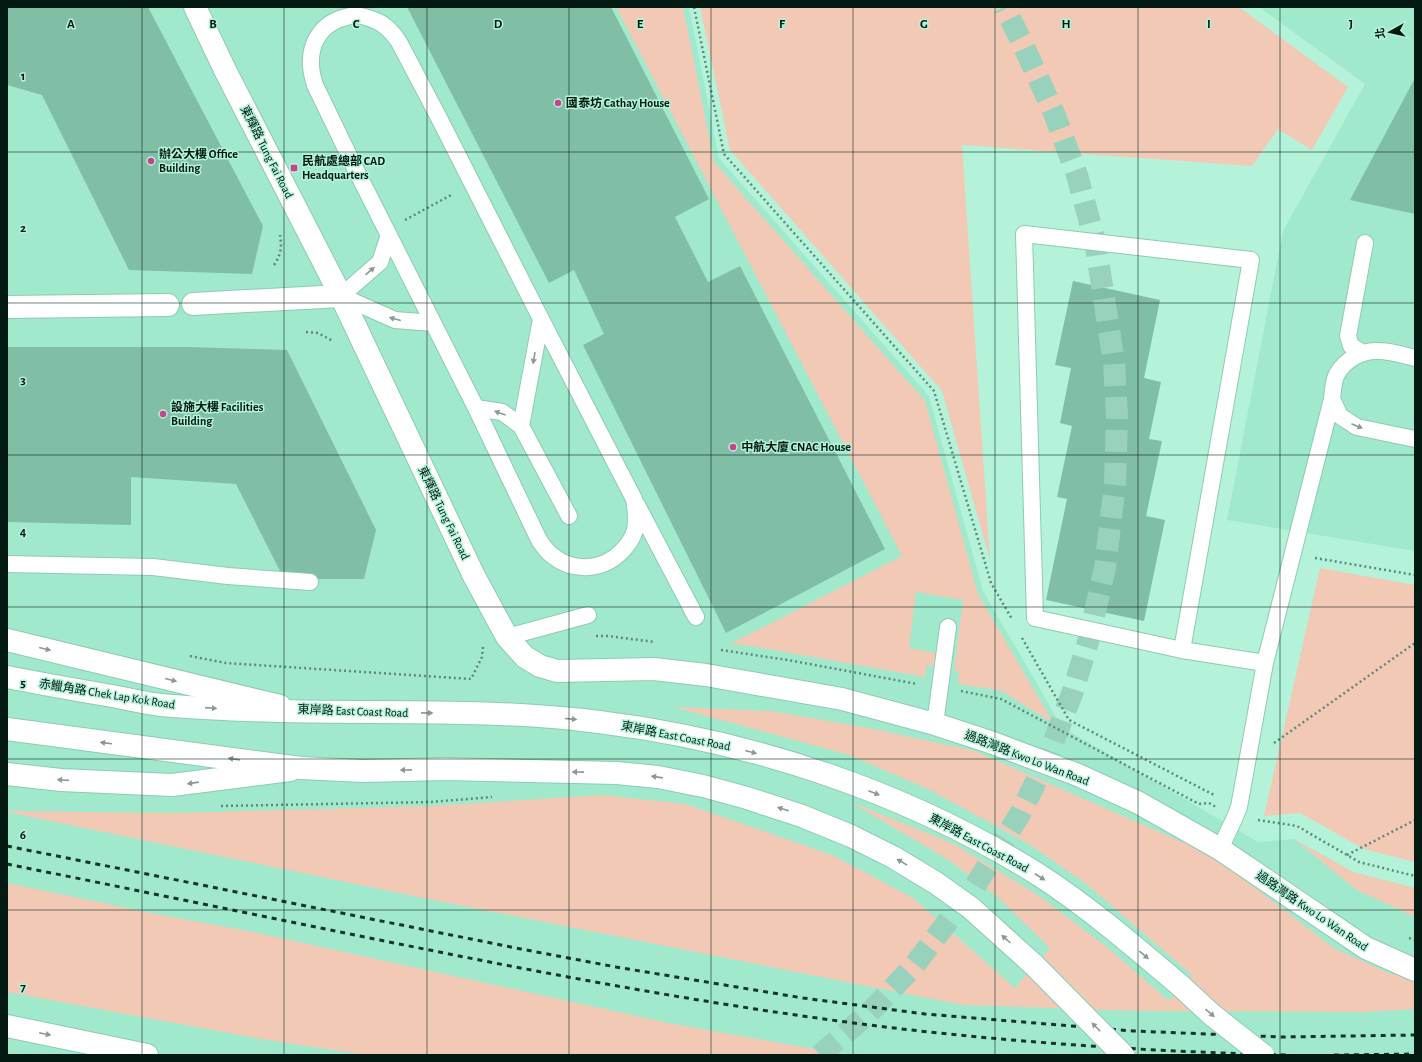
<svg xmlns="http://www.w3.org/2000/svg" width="1422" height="1062" font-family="'Alegreya Sans','Noto Sans TC',sans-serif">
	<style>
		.built { fill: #a1e9cd }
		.green { fill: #f2c9b5 }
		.building { fill: #80bea6 }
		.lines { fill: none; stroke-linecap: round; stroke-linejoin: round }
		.secondary-tunnel { stroke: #99d2bc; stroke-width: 22; stroke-dasharray: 22 11; stroke-linecap: butt }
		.lane-casing { stroke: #8dcbb3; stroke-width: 18 }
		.street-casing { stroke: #8dcbb3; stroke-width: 24 }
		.secondary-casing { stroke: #8dcbb3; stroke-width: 24 }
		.primary-casing { stroke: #8dcbb3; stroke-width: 24 }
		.path { stroke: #5d8979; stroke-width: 2.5; stroke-dasharray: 2 3; stroke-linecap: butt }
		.lane { stroke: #fff; stroke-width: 16 }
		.street { stroke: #fff; stroke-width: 22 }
		.secondary { stroke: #fff; stroke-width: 22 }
		.primary { stroke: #fff; stroke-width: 22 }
		.rail { stroke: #17342a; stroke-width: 3; stroke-dasharray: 5 5; stroke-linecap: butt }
		.primary-bridge-casing { stroke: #8dcbb3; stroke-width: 24; stroke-linecap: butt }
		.primary-bridge { stroke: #fff; stroke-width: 22 }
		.oneway { fill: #8d9894 }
		.grid { fill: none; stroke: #021a12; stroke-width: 1; stroke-opacity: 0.55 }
		.poi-dot { fill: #c4448e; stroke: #b4f3da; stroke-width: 1.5 }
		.labels { text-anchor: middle; stroke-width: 3; stroke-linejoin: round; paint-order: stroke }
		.poi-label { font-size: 12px; font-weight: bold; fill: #021a12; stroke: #b4f3da; text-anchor: start }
		.street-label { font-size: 12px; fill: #021a12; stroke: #b4f3da }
		.grid-label { font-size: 13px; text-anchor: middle; font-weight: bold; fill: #021a12; stroke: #b4f3da; stroke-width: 3; stroke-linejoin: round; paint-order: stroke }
	</style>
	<rect width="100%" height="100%" fill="#b4f3da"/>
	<path class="built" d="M7,7H689L719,158L929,396L983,591L1062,727L1258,842L1294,839L1353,872L1415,888V1055H7Z
		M1259,7H1415V551L1227,520L1283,231L1365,84Z"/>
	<path class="green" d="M616,7H683L714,162L925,401L978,594L1054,724L1002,691L958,684L959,671L954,670L963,600L916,592L909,648L936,653L934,666L927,665L925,677L745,645L730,644L902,556Z
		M700,7H1239L1348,87L1312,150L1278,129L1252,166L962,145L990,560L942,391L730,150Z
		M1320,568L1415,585V862L1364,849L1300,813L1264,816Z
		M673,707L771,711L874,729L975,751L1212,855L1334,948L1391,974L1415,976V1009L1364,1012L1141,1011L963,1005L423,898L7,812V811L172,813L432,806L602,795L686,804L832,855L913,898L1015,988L1050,948L995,895L950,861L849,801L956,845L1041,897L1107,947L1169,1001L1192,975L1085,883L1029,844L930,790L849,755Z
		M1294,839L1353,872L1415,888V917L1357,890Z
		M7,883L151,913L253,932L673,1024L848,1055H365L261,1039L7,992Z"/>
	<path class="building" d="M7,7H148L263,226L252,274L129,270L42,95L7,85Z
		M407,7H611L709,199L675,217L708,282L740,266L885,549L726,633L583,345L604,334L574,270L549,283Z
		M1415,78V214L1350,200Z
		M1073,281L1160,300L1144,378L1161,382L1149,439L1162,441L1146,516L1165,520L1144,621L1046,600L1067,499L1057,497L1072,426L1060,423L1071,368L1055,365Z
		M7,347H188L287,350L376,530L364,579H284L236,484L131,477V525L7,522Z"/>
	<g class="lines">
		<path class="secondary-tunnel" d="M820,1055L869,1013L913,967L975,886L1020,814L1047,759L1073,691L1088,642L1105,568L1115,484L1117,418L1114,362L1095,241L1077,175L1054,113L1021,40L1004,7"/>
		<defs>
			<path id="lane" d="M357,15C377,19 388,25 399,42L439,118L541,319L634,499C636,510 637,519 635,530C633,537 628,545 622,551C604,570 574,573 553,556C547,552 543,546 539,540L476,408L354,166L315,85C303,49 318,19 357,15Z
				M389,235L380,262L341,296L395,320L433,323
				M1363,353L1351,346L1348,336L1365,243
				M1332,399L1340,416L1357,427L1415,439
				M476,408L502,412L521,426L569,516
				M521,426L541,319
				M637,505L696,617
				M7,564L153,567L228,576L310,582
				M507,637L588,615
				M1182,650L1251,260L1024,234L1035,618L1182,650L1265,663
				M935,724L948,627
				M1220,849L1235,817L1239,807L1265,663L1332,399C1333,391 1333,381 1337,374C1345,360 1362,350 1378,351C1391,351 1403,355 1415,358"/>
			<path id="street" d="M195,7L226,72L341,296L474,576L507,637L525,657L540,666L557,671L654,669L706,675L842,699L935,724L993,743L1078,775L1139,803L1220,849L1366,948L1415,970
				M193,304L341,296
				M7,307L168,305"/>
			<path id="secondary" d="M7,640L280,706
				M7,774L61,780L172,785L290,770"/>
			<path id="primary" d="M7,677C42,684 77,690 112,696C128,699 145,703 161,705C182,707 203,708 224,709C348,716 475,706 599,722C753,741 907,792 1039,875C1090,908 1136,948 1182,987
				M7,729L301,768L363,771L445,769L617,773L658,777L703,786L747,798L802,816L851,836L893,857L936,883L971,908L1034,965
				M7,1026L147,1055"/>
		</defs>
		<use href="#lane" class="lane-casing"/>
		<use href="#street" class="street-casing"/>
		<use href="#secondary" class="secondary-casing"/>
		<use href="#primary" class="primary-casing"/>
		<path class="path" d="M694,7L724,154L934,391L991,583L1012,619
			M405,220L453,194
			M274,265C281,255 282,247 280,235
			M306,332L318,333L333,341
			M1315,558L1415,575
			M596,636H608L655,642
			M1022,638L1069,720L1214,795
			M721,650L788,660L917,684
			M190,656L226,663L471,679L482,657L483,647
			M961,691L1001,699L1199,804L1209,803L1216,807
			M1274,743L1415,643
			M221,806L431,802L492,797
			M1258,820L1297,826L1359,862L1415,876
			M1347,855L1415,820
			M1409,938L1415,940"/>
		<use href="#lane" class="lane"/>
		<use href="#street" class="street"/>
		<use href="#secondary" class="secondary"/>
		<use href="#primary" class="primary"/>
		<path class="rail" d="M7,846L521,949L616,967L803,998L925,1014L1133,1031L1282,1037L1415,1035
			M7,864C126,888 246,913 365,937C546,974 728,1009 911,1030C1037,1044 1162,1052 1289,1055
			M1334,1055L1415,1054"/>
		<defs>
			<path id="primary-bridge" d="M1034,965L1123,1055
				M1182,987L1211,1014L1263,1055"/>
		</defs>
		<use href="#primary-bridge" class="primary-bridge-casing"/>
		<use href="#primary-bridge" class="primary-bridge"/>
	</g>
	<defs><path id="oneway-solid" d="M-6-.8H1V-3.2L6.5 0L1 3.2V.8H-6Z"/></defs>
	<g class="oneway">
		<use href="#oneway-solid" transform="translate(370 271) rotate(-41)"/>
		<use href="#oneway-solid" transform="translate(395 319) rotate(-165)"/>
		<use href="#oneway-solid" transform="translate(534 358) rotate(100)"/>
		<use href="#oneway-solid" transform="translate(500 413) rotate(-160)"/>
		<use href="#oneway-solid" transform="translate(1357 426) rotate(23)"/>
		<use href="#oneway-solid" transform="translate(45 649) rotate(14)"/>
		<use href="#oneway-solid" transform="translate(171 680) rotate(14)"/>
		<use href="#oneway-solid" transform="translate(211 708) rotate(4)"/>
		<use href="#oneway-solid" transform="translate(427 713) rotate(1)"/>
		<use href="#oneway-solid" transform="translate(571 719) rotate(5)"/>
		<use href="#oneway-solid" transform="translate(106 743) rotate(-173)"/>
		<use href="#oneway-solid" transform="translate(751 752) rotate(15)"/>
		<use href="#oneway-solid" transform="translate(234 759) rotate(-172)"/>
		<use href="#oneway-solid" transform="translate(406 770) rotate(179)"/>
		<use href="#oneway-solid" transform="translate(578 772) rotate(-179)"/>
		<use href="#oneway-solid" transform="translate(657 777) rotate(-172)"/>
		<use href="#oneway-solid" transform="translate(63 780) rotate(-176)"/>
		<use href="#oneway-solid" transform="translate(193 783) rotate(172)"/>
		<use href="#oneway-solid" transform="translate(874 793) rotate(21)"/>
		<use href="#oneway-solid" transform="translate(783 809) rotate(-162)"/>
		<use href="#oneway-solid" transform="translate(902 862) rotate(-149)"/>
		<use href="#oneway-solid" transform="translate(1040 877) rotate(33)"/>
		<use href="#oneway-solid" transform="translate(1006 939) rotate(-138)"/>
		<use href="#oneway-solid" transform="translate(1144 955) rotate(40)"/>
		<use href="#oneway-solid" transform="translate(1210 1013) rotate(41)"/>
		<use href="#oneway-solid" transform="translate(1096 1027) rotate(-135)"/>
		<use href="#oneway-solid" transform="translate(45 1034) rotate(12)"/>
	</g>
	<path class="grid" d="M142,7V1055M284,7V1055M427,7V1055M569,7V1055M711,7V1055M853,7V1055M995,7V1055M1138,7V1055M1280,7V1055M7,152H1415M7,303H1415M7,455H1415M7,607H1415M7,759H1415M7,910H1415"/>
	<g class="poi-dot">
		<circle cx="558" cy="103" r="4"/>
		<circle cx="151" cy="161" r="4"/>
		<rect x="290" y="164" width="8" height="8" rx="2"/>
		<circle cx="163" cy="414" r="4"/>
		<circle cx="733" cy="447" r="4"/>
	</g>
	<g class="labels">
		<g class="poi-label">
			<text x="566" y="107">國泰坊 Cathay House</text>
			<text x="159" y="158">辦公大樓 Office<tspan x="159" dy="14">Building</tspan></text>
			<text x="302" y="165">民航處總部 CAD<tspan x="302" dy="14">Headquarters</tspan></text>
			<text x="171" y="411">設施大樓 Facilities<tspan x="171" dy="14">Building</tspan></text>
			<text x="741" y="451">中航大廈 CNAC House</text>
		</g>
		<g class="street-label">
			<text transform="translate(267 152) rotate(63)" y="4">東輝路 Tung Fai Road</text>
			<text transform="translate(444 513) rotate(64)" y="4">東輝路 Tung Fai Road</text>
			<text transform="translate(107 694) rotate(9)" y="4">赤鱲角路 Chek Lap Kok Road</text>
			<text transform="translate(353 711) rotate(2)" y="4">東岸路 East Coast Road</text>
			<text transform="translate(676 736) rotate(11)" y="4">東岸路 East Coast Road</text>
			<text transform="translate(1027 758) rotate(21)" y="4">過路灣路 Kwo Lo Wan Road</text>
			<text transform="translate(979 843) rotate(28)" y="4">東岸路 East Coast Road</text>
			<text transform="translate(1312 911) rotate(34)" y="4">過路灣路 Kwo Lo Wan Road</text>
		</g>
	</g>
	<g class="grid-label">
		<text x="71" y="28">A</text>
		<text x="213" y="28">B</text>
		<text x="356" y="28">C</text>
		<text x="498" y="28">D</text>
		<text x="640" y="28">E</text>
		<text x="782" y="28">F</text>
		<text x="924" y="28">G</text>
		<text x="1066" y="28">H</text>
		<text x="1209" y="28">I</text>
		<text x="1351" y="28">J</text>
		<text x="23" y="80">1</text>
		<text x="23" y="232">2</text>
		<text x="23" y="384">3</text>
		<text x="23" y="536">4</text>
		<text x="23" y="687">5</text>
		<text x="23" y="839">6</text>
		<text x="23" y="991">7</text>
	</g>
	<rect width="1422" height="1062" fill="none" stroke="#021a12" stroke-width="16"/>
	<g transform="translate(1390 32) rotate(262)" stroke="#b4f3da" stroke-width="3" paint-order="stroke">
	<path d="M0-3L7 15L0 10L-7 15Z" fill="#021a12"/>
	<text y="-6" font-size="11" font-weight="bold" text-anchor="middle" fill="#021a12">北</text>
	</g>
</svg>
